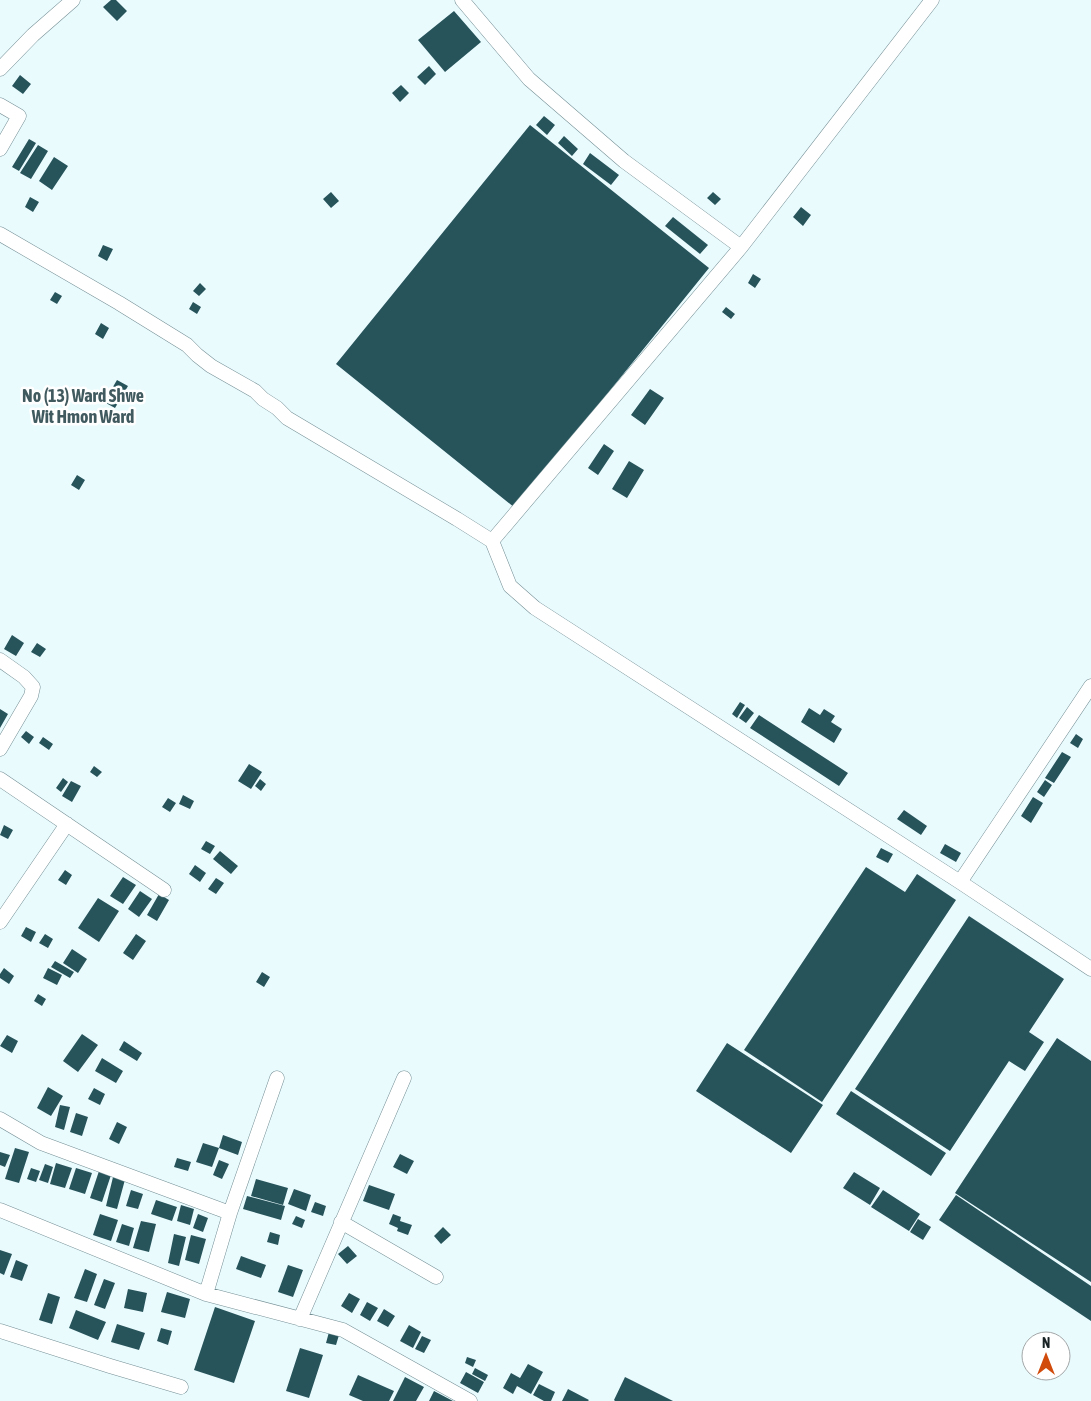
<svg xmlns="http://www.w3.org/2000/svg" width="1091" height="1401" font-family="'Asap Condensed',sans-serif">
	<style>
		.building { fill: #27545b }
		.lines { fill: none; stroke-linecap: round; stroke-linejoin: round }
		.minor-casing { stroke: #759095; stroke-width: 15 }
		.minor { stroke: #fff; stroke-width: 14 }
		.labels { text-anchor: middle; stroke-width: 5; stroke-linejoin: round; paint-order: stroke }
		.quarter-label { font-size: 18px; font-weight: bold; fill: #415a5f; stroke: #fff }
	</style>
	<rect width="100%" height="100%" fill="#eafbfe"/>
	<path class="building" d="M111,0H116L127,11L117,21L103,7Z
		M454,11L481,42L445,72L418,40Z
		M429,66L436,74L425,85L417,77Z
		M20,75L31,84L23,94L12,86Z
		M401,85L409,93L400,102L392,93Z
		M544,116L555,125L547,135L536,125Z
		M530,125L709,268L515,508L336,364Z
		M564,136L578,149L572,156L558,143Z
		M29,139L36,143L19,171L12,167Z
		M38,145L48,151L31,179L20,173Z
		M590,153L619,175L611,185L583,164Z
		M54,157L68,166L52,190L39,181Z
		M331,192L339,201L331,208L323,199Z
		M713,192L721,199L715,205L707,198Z
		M30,197L39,202L33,212L25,207Z
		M801,207L811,215L803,226L793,217Z
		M673,217L708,245L700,254L665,226Z
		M103,245L113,249L107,261L98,256Z
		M753,274L761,279L755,288L748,283Z
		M200,283L206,289L199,296L193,291Z
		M55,292L62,296L57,304L50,300Z
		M193,302L201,307L197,314L189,309Z
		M726,307L735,314L731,319L722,312Z
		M101,323L109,328L103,339L95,334Z
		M117,380L128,386L115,408L104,402Z
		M650,389L664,398L645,425L631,415Z
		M604,444L614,451L598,475L588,468Z
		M629,461L644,470L627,498L612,489Z
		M77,475L85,480L79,490L71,485Z
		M12,635L24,643L16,656L4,649Z
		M37,643L46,649L40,657L31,652Z
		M740,702L745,705L737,718L732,714Z
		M747,707L754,713L746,723L739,718Z
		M809,708L820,715L824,709L835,716L831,722L842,729L834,743L801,722Z
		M0,709L8,714L0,728Z
		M759,715L848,773L839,786L750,728Z
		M26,731L34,737L29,744L21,737Z
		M1076,734L1083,739L1078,748L1070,743Z
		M43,737L53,744L49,750L39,743Z
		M1062,752L1071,757L1054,783L1045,778Z
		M249,764L262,772L251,789L238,781Z
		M94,766L102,772L97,777L90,772Z
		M63,778L68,782L61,792L56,788Z
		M260,779L266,784L261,791L255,786Z
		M1045,780L1052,785L1044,797L1037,792Z
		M71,781L81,786L72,802L62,796Z
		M183,795L194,801L190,809L179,804Z
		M1033,797L1043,803L1031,823L1021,816Z
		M168,798L176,803L170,812L162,807Z
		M904,810L927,826L921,835L897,819Z
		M4,825L13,830L8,839L0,835Z
		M206,841L215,846L210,854L201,849Z
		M945,844L961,853L956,862L940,853Z
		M881,848L893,854L888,863L876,857Z
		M220,851L238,866L231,874L213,859Z
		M195,865L206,873L200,882L189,874Z
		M866,867L905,892L917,874L956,900L822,1102L744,1050Z
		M65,870L72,875L66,885L58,880Z
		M123,877L136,885L123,904L110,896Z
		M216,878L224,883L216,894L208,889Z
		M140,891L152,899L139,917L128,909Z
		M159,894L169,900L157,921L147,915Z
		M98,898L119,911L99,942L78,928Z
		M969,916L1064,979L1029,1032L1044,1042L1025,1071L1009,1061L950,1151L855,1089Z
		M26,927L36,932L31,942L21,936Z
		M45,934L53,939L48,948L39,943Z
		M136,934L146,941L133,960L123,953Z
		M72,949L87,959L78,973L63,963Z
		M55,961L74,972L70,978L51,967Z
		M4,968L14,976L9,984L0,978V974Z
		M48,968L62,975L57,985L43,978Z
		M262,972L270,977L264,987L256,982Z
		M38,994L46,999L42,1006L34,1001Z
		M82,1034L98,1045L78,1072L63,1061Z
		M7,1035L18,1041L12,1053L0,1046Z
		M1057,1038L1091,1061V1282L955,1193Z
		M124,1041L142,1053L137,1061L119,1050Z
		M727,1043L823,1105L791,1153L696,1091Z
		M102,1058L123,1071L116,1083L95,1071Z
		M48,1087L63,1096L51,1116L37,1108Z
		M94,1088L105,1094L100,1105L88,1099Z
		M851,1091L946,1153L931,1176L836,1114Z
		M60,1105L70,1107L64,1130L55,1127Z
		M76,1113L88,1117L82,1136L70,1132Z
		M117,1122L127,1127L119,1144L109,1139Z
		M223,1135L242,1142L238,1155L219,1148L212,1167L196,1162L203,1143L219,1148Z
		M15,1148L29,1152L19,1183L5,1179Z
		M0,1152L10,1155L5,1167L0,1165Z
		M400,1154L414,1161L407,1174L393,1167Z
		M177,1158L191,1162L188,1171L174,1167Z
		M219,1160L229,1164L222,1179L213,1175Z
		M56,1163L72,1168L65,1188L50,1184Z
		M45,1164L53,1167L48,1183L39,1180Z
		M31,1168L40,1171L36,1182L27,1179Z
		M76,1168L92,1173L85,1194L69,1189Z
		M100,1168L112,1172L102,1202L90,1198Z
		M854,1172L880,1188L870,1205L843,1188Z
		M114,1173L126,1176L117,1209L106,1206Z
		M256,1179L288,1188L283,1205L251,1196Z
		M369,1185L395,1194L389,1210L363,1201Z
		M294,1189L311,1195L306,1211L288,1204Z
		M131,1190L143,1194L138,1209L126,1206Z
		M883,1190L920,1214L909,1231L871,1207Z
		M956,1195L1091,1286V1321L939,1220Z
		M247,1196L285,1206L281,1220L243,1209Z
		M156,1200L177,1207L172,1221L151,1214Z
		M315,1202L326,1206L323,1216L311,1212Z
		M181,1205L194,1209L190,1225L177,1221Z
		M100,1214L118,1220L111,1241L93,1235Z
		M198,1214L208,1218L203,1232L193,1228Z
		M393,1214L401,1217L400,1221L412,1225L408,1235L397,1231L398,1228L389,1224Z
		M296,1216L305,1220L302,1228L292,1224Z
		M918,1219L931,1227L923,1240L910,1232Z
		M141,1221L156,1224L149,1252L133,1248Z
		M122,1224L134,1228L129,1246L116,1242Z
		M443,1227L451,1235L441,1244L434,1236Z
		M270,1232L280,1235L278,1245L267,1242Z
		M174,1234L186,1237L179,1266L168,1263Z
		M191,1235L206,1239L199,1264L185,1260Z
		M348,1246L357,1256L347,1264L338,1254Z
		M0,1250L12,1254L4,1275L0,1273Z
		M241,1256L266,1265L261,1278L236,1269Z
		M16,1260L28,1265L22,1281L10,1277Z
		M288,1265L303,1270L293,1297L278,1292Z
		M85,1269L97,1274L87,1302L74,1298Z
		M104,1279L115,1283L105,1309L94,1305Z
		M128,1289L147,1293L143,1312L124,1308Z
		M167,1292L190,1299L185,1318L161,1312Z
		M48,1293L60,1297L52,1324L39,1320Z
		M349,1293L360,1299L352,1313L341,1306Z
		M367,1302L378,1308L370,1321L360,1315Z
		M215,1307L255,1321L234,1383L194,1370Z
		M384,1309L395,1316L388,1327L377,1321Z
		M76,1310L106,1322L98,1340L69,1328Z
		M117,1324L145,1333L139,1350L111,1342Z
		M409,1325L421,1332L413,1348L400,1341Z
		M161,1328L172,1331L168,1345L157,1341Z
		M329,1332L339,1335L336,1345L326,1343Z
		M422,1336L431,1340L424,1353L415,1349Z
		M300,1348L323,1355L309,1398L286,1391Z
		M467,1357L476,1360L473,1367L465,1363Z
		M528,1364L543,1372L531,1394L517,1386L513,1394L503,1388L511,1373L520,1378Z
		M475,1368L488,1375L485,1381L472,1374Z
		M466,1372L484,1382L478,1393L460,1383Z
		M358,1375L394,1391L389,1401H363L349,1395Z
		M405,1377L424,1387L416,1401H393Z
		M625,1377L673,1401H615L614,1400Z
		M539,1384L555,1392L551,1401H544L533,1395Z
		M568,1389L589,1400L588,1401H562Z
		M434,1391L453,1401H429Z"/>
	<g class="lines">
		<defs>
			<path id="minor" d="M462,0L529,79L624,161L741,247
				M0,69L33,35L73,0
				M0,105L19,116L0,149
				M0,234L119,303L187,345L197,355L211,366L255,391L263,399L277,408L287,418L457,519L492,541L510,586L535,608L960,882L1091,969
				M492,541L741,247L932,0
				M0,660L24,677L33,687L31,696L0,749
				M0,779L164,890
				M960,882L1091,686
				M0,922L67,824
				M0,1119L41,1143L230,1213L206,1294
				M0,1210L206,1294L343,1330L470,1401
				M230,1213L277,1078
				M341,1222L436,1277
				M300,1319L404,1078
				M0,1331L110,1366L181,1387"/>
		</defs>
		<use href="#minor" class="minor-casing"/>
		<use href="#minor" class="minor"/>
	</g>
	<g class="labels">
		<g class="quarter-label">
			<text x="83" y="402">No (13) Ward Shwe<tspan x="83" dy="21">Wit Hmon Ward</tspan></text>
		</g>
	</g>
	<g transform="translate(1046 1356)"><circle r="24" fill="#ffffff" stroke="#a3a7a8"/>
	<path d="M0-4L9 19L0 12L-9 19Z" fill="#d14b0c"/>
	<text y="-8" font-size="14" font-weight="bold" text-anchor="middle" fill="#192325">N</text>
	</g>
</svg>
